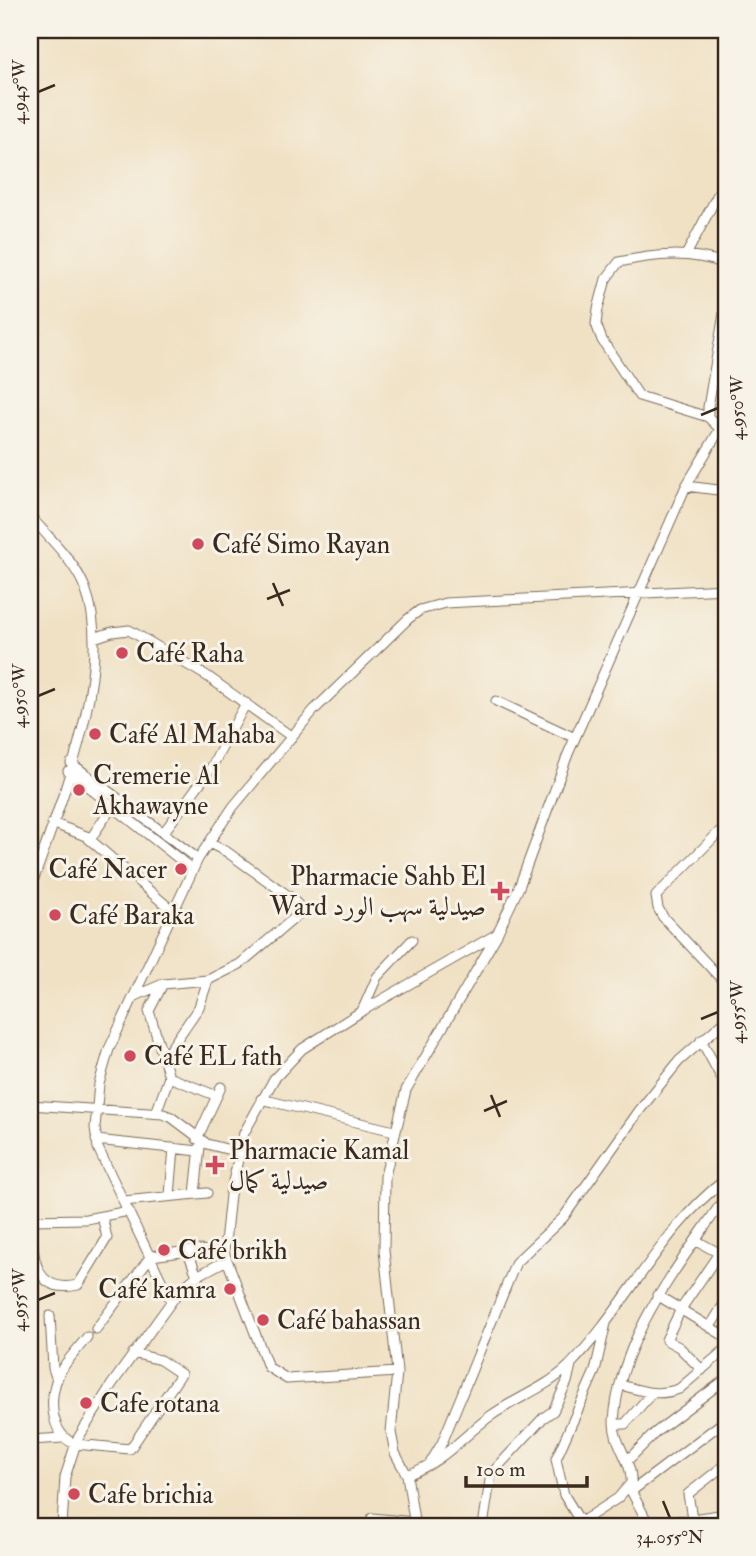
<svg xmlns="http://www.w3.org/2000/svg" width="756" height="1556" font-family="'IM FELL Double Pica',Amiri,serif">
	<style>
		.lines { fill: none; stroke-linecap: round; stroke-linejoin: round }
		.minor-casing { stroke: #7a6a58; stroke-width: 11 }
		.minor { stroke: #fff; stroke-width: 9 }
		.ticks { fill: none; stroke: #3b2a1e; stroke-width: 2.5 }
		.poi-dot { fill: #d1495b; stroke: #f7f3e8; stroke-width: 2.5 }
		.labels { text-anchor: middle; stroke-width: 6; stroke-linejoin: round; paint-order: stroke }
		.poi-label { font-size: 26px; fill: #3b2a1e; stroke: #f7f3e8; text-anchor: start }
		.neatline { fill: none; stroke: #3b2a1e; stroke-width: 2.5 }
		.ticks-label { font-size: 18px; text-anchor: middle; fill: #3b2a1e }
	</style>
	<rect width="100%" height="100%" fill="#f7f3e8"/>
	<filter id="ink" filterUnits="userSpaceOnUse"><feTurbulence type="fractalNoise" baseFrequency=".0143" numOctaves="2"/><feDisplacementMap in="SourceGraphic" scale="14" xChannelSelector="R" yChannelSelector="G"/><feConvolveMatrix kernelMatrix="1 2 1 2 8 2 1 2 1" color-interpolation-filters="sRGB"/></filter>
	<filter id="wash" filterUnits="userSpaceOnUse"><feTurbulence type="fractalNoise" baseFrequency=".00686" numOctaves="4" result="noise"/><feDisplacementMap in="SourceGraphic" scale="28" xChannelSelector="R" yChannelSelector="G"/><feGaussianBlur stdDeviation="1.57" result="paint"/><feColorMatrix in="noise" values="0 0 0 0 0 0 0 0 0 0 0 0 0 0 0 0 0 1.4 0 .05"/><feComposite in="paint" operator="in"/></filter>
	<g filter="url(#wash)">
		<rect width="100%" height="100%" fill="#f0e1c4"/>
	</g>
	<g filter="url(#ink)">
		<g class="lines">
			<defs>
				<path id="minor" d="M686,255L726,179
					M708,417L639,396L602,340L596,324L598,309L606,279L619,262C656,254 690,251 726,264
					M718,427L708,417V407L726,302
					M686,486L726,491
					M30,516C49,538 74,560 85,588C117,670 57,810 30,890
					M94,638L112,632L129,630L207,676L292,737
					M496,701L575,738
					M71,763L198,859
					M68,771L193,870
					M52,823L91,838L112,807
					M726,825L656,896L658,908L663,917L726,984
					M164,832L211,768L246,703
					M88,838L175,913
					M497,935L406,1090L385,1176L384,1250L397,1372L391,1432L395,1453L407,1475C444,1461 459,1440 489,1417C515,1398 545,1389 569,1366C626,1308 661,1228 726,1179
					M135,996L163,984L208,980L240,964L298,915V905L290,897L227,852L209,843
					M362,1011L377,977L412,940
					M701,1040L726,1086
					M164,1058L199,1007L208,980
					M169,1077L217,1096
					M261,1099L394,1131
					M30,1105L163,1114L171,1117L207,1144L238,1152
					M156,1113L169,1077L149,1011L163,984
					M197,1139L221,1087
					M96,1140L199,1151
					M195,1194L200,1147
					M170,1195L174,1148
					M124,1201L207,1193
					M30,1220L86,1219L129,1211
					M31,1220C33,1253 32,1295 78,1285L107,1238L102,1216
					M697,1241L726,1257
					M188,1252L197,1276
					M657,1295L726,1337
					M171,1301L98,1148L95,1128L99,1084L109,1049L198,859L233,807L314,710L408,619L420,610L445,603L726,589
					M50,1316L53,1368L57,1380
					M711,1325L726,1301
					M96,1329L151,1256L197,1250L224,1252
					M87,1337C78,1349 67,1360 60,1372C48,1394 49,1434 75,1444L130,1449L181,1374L160,1360L133,1353
					M702,1370L679,1347L666,1340L681,1309L726,1243
					M397,1372L287,1379L268,1367L224,1252L230,1195L244,1133L274,1079L302,1049L362,1011L497,934L519,887L568,754L686,486L726,419
					M621,1385C642,1391 657,1397 679,1389L726,1349
					M614,1424H625L651,1394
					M30,1440L63,1438
					M627,1461L656,1432L726,1379
					M429,1465L442,1443L516,1262L563,1218L639,1111L679,1061L726,1020
					M407,1475L415,1526
					M629,1487L649,1525
					M633,1490L726,1420
					M372,1518L414,1522
					M692,1518L688,1494L726,1464
					M580,1521L564,1495L556,1459L595,1371L606,1323
					M62,1526L65,1477L77,1440L112,1384L179,1291L197,1276L225,1261
					M483,1526L491,1474L543,1418L553,1411L567,1382L571,1365
					M575,1526L618,1498L631,1483C633,1461 613,1444 614,1421C620,1335 680,1265 726,1196
					M644,1526L726,1514"/>
			</defs>
			<use href="#minor" class="minor-casing"/>
			<use href="#minor" class="minor"/>
		</g>
	</g>
	<path class="ticks" d="M38,92L55,85M701,415L718,408M273,583L283,606M267,599L290,590M38,696L55,689M701,1019L718,1012M491,1095L500,1117M484,1111L507,1101M38,1300L55,1293M663,1501L670,1518"/>
	<g class="poi-dot">
		<circle cx="198" cy="544" r="7"/>
		<circle cx="122" cy="653" r="7"/>
		<circle cx="95" cy="734" r="7"/>
		<circle cx="79" cy="790" r="7"/>
		<circle cx="181" cy="869" r="7"/>
		<path d="M496.5 880.5h7v7h7v7h-7v7h-7v-7h-7v-7h7z"/>
		<circle cx="55" cy="915" r="7"/>
		<circle cx="130" cy="1056" r="7"/>
		<path d="M211.5 1154.5h7v7h7v7h-7v7h-7v-7h-7v-7h7z"/>
		<circle cx="164" cy="1250" r="7"/>
		<circle cx="230" cy="1289" r="7"/>
		<circle cx="263" cy="1320" r="7"/>
		<circle cx="86" cy="1403" r="7"/>
		<circle cx="74" cy="1494" r="7"/>
	</g>
	<g class="labels">
		<g class="poi-label">
			<text x="212" y="553">Café Simo Rayan</text>
			<text x="136" y="662">Café Raha</text>
			<text x="109" y="743">Café Al Mahaba</text>
			<text x="93" y="784">Cremerie Al<tspan x="93" dy="30">Akhawayne</tspan></text>
			<text x="167" y="878" text-anchor="end">Café Nacer</text>
			<text x="486" y="885" text-anchor="end">Pharmacie Sahb El<tspan x="486" dy="30">Ward صيدلية سهب الورد</tspan></text>
			<text x="69" y="924">Café Baraka</text>
			<text x="144" y="1065">Café EL fath</text>
			<text x="229" y="1159">Pharmacie Kamal<tspan x="229" dy="30">صيدلية كمال</tspan></text>
			<text x="178" y="1259">Café brikh</text>
			<text x="216" y="1298" text-anchor="end">Café kamra</text>
			<text x="277" y="1329">Café bahassan</text>
			<text x="100" y="1412">Cafe rotana</text>
			<text x="88" y="1503">Cafe brichia</text>
		</g>
	</g>
	<rect width="756" height="1556" fill="none" stroke="#f7f3e8" stroke-width="77"/>
	<path d="M466 1476v10h121v-10" fill="none" stroke="#3b2a1e" stroke-width="3.5"/>
	<text x="476" y="1476" font-size="21" fill="#3b2a1e" stroke="#f7f3e8" stroke-width="5" paint-order="stroke">100 m</text>
	<rect x="38" y="38" width="680" height="1480" class="neatline"/>
	<g class="ticks-label">
		<text transform="translate(19 92) rotate(-90)" y="6">4.945°W</text>
		<text transform="translate(737 408) rotate(-90)" y="6">4.950°W</text>
		<text transform="translate(19 696) rotate(-90)" y="6">4.950°W</text>
		<text transform="translate(737 1012) rotate(-90)" y="6">4.955°W</text>
		<text transform="translate(19 1300) rotate(-90)" y="6">4.955°W</text>
		<text x="670" y="1543">34.055°N</text>
	</g>
</svg>
